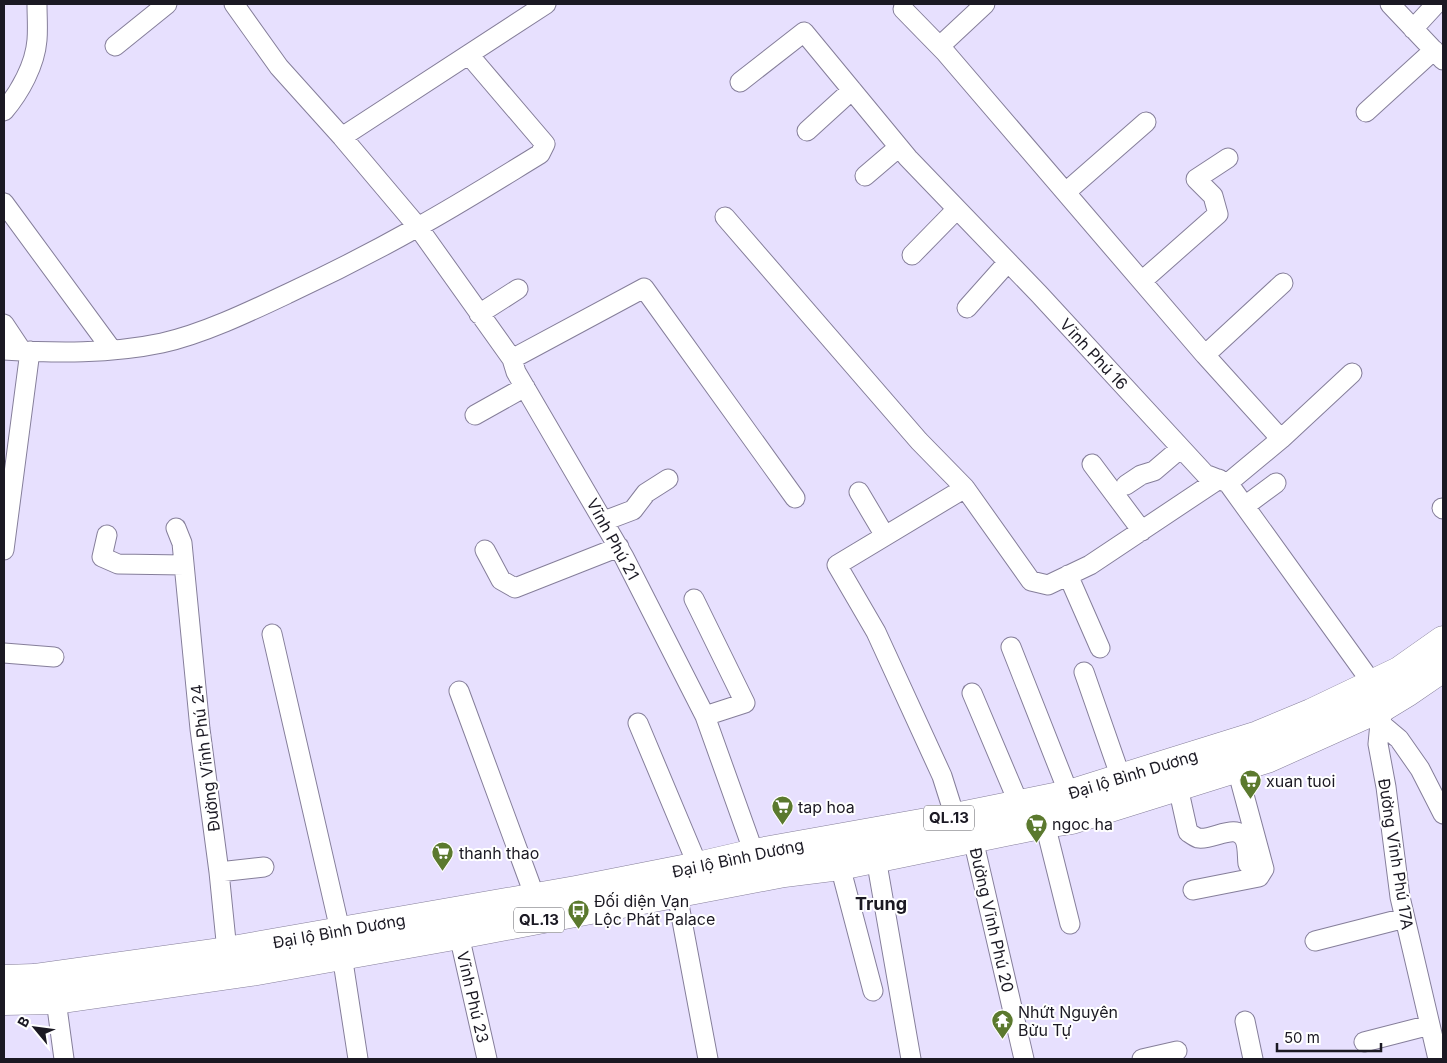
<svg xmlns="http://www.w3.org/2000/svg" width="1447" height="1063" font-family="Inter,sans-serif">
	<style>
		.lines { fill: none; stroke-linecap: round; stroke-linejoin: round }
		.minor-casing { stroke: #857e9a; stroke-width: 21 }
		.highway-casing { stroke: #857e9a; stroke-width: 29 }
		.minor { stroke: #fff; stroke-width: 19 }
		.highway { stroke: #fff; stroke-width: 28 }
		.labels { text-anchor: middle; stroke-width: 4; stroke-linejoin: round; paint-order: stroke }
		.shield { fill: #fff; stroke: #5f5e65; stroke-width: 1 }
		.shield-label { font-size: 15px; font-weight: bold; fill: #1b1923 }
		.street-label { font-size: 16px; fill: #1b1923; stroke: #fff }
		.poi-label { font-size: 16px; fill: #1b1923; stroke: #fff; text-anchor: start }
		.neighbourhood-label { font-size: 18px; font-weight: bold; fill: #1b1923; stroke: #fff }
	</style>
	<rect width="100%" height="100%" fill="#e7e0fe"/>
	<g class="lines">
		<defs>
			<path id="minor" d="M234,4L279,67L342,137L418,227L512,359L516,372L624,557L705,716L754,853
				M1390,4L1443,60
				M903,9L945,52L1205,355L1281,439L1228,483
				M1413,29L1436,4
				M115,46L167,4
				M940,46L985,4
				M740,82L804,32L908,158L1039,294L1205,474L1228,483L1372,683
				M4,111C20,92 35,65 37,40C38,28 37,16 37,4
				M1366,112L1434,50
				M807,131L852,90
				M342,137L546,4
				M865,176L899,147
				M1066,192L1146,122
				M4,203L112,350
				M725,217L919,441L965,488L837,565L876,632L942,776L955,817
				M912,255L957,209
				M1142,281L1218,214L1213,196L1196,179L1228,158
				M967,308L1008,262
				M479,314L518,289
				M4,324L22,351
				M4,350C56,353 110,354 162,343C203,334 251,311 289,293C332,273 375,251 416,228C458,205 499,179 540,154L545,144L469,55
				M1205,355L1283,283
				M512,359L644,288L795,498
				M475,415L525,387
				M1281,439L1352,373
				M1092,464L1142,531
				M1126,485L1141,475L1154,471L1181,448
				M965,488L1031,581L1048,585L1090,565L1219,479
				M859,492L885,536
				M1245,506L1276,483
				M1442,508L1443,509
				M604,521L633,510L646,493L668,479
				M176,528L182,543L200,729L219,872L227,951
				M107,535L102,557L118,564L184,565
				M4,550L30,351
				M485,550L501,580L515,588L619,547
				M1068,575L1100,648
				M694,599L745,703L705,716
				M272,634L340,930
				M1011,647L1069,794
				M4,653L54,657
				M1084,672L1121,778
				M459,691L535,897
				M972,693L1019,804
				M1385,706L1380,723L1378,744L1386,787L1400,897L1438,1059
				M638,723L698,866
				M1380,723L1399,739L1420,769L1443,814
				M1178,787L1188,832C1191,834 1195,837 1198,838C1213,841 1237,821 1245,840C1248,847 1247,857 1248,864
				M1045,824L1070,924
				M973,839L1024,1059
				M876,858L911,1059
				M840,866L873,991
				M219,872L264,867
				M1193,890L1259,877L1264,869L1237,769
				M677,894L708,1059
				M459,935L487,1059
				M1315,941L1405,918
				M342,955L358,1059
				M56,1000L64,1059
				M1245,1021L1253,1059
				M1364,1042L1430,1025
				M1142,1059L1177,1051"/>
			<path id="highway" d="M4,979L34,978L227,951L576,890L698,866L754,853L955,817L1069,794L1258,735L1311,713L1399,671L1443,640
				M4,1001L56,1000L251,972L459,935L784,873L840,866L1045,824L1072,820L1267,759L1385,706L1408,692L1443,668"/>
		</defs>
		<use href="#minor" class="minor-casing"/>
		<use href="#highway" class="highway-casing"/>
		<use href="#minor" class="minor"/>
		<use href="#highway" class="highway"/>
	</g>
	<defs>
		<symbol id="supermarket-pin" viewBox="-11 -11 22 30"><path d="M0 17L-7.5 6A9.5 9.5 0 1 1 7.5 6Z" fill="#5b792e" stroke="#fff"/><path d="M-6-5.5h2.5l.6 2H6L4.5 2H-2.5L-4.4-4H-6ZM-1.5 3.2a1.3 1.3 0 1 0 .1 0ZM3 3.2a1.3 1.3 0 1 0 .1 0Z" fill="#fff"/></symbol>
		<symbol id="bus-pin" viewBox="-11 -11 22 30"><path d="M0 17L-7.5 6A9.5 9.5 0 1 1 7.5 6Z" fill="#5b792e" stroke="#fff"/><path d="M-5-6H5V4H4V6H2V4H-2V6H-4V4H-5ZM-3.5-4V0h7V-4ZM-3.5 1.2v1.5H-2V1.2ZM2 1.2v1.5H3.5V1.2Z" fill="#fff"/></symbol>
		<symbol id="temple-pin" viewBox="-11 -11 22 30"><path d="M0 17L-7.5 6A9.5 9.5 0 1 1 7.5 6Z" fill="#5b792e" stroke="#fff"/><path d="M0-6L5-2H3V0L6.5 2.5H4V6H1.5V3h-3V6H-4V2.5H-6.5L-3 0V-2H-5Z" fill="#fff"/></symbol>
	</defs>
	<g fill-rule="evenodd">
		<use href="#supermarket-pin" x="1238" y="768" width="25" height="34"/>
		<use href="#supermarket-pin" x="770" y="794" width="25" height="34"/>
		<use href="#supermarket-pin" x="1024" y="812" width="25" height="34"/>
		<use href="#supermarket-pin" x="430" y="840" width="25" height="34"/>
		<use href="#bus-pin" x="566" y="898" width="25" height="34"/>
		<use href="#temple-pin" x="990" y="1008" width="25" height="34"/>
	</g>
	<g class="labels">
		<g class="shield">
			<rect x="924" y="805.5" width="50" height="25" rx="4"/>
			<rect x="514" y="907.5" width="50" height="25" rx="4"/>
		</g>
		<g class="shield-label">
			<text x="949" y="823">QL.13</text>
			<text x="539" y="925">QL.13</text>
		</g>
		<g class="street-label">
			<text transform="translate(1094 354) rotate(47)" y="6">Vĩnh Phú 16</text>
			<text transform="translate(613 539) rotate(61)" y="6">Vĩnh Phú 21</text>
			<text transform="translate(205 758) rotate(-97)" y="6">Đường Vĩnh Phú 24</text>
			<text transform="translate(1133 774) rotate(-17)" y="6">Đại lộ Bình Dương</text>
			<text transform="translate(1396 854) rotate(81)" y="6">Đường Vĩnh Phú 17A</text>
			<text transform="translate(738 858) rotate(-12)" y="6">Đại lộ Bình Dương</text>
			<text transform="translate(992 920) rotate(77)" y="6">Đường Vĩnh Phú 20</text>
			<text transform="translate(339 931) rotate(-10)" y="6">Đại lộ Bình Dương</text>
			<text transform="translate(473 997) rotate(77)" y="6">Vĩnh Phú 23</text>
		</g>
		<g class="poi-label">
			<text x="1266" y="787">xuan tuoi</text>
			<text x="798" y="813">tap hoa</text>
			<text x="1052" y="830">ngoc ha</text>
			<text x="459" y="859">thanh thao</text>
			<text x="594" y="907">Đối diện Vạn<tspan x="594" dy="18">Lộc Phát Palace</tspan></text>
			<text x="1018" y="1018">Nhứt Nguyên<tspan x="1018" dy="18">Bửu Tự</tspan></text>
		</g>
		<g class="neighbourhood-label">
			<text x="881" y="910">Trung</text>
		</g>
	</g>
	<rect width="1447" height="1063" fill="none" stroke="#1b1923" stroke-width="10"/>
	<g transform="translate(35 1028) rotate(299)" stroke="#ffffff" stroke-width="4" paint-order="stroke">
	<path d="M0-4L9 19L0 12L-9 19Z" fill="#1b1923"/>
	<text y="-8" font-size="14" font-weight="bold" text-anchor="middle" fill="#1b1923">B</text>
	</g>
	<path d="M1277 1043v8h104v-8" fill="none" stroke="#1b1923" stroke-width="2.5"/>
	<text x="1284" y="1043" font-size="15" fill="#1b1923" stroke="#ffffff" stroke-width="4" paint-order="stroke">50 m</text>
</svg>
